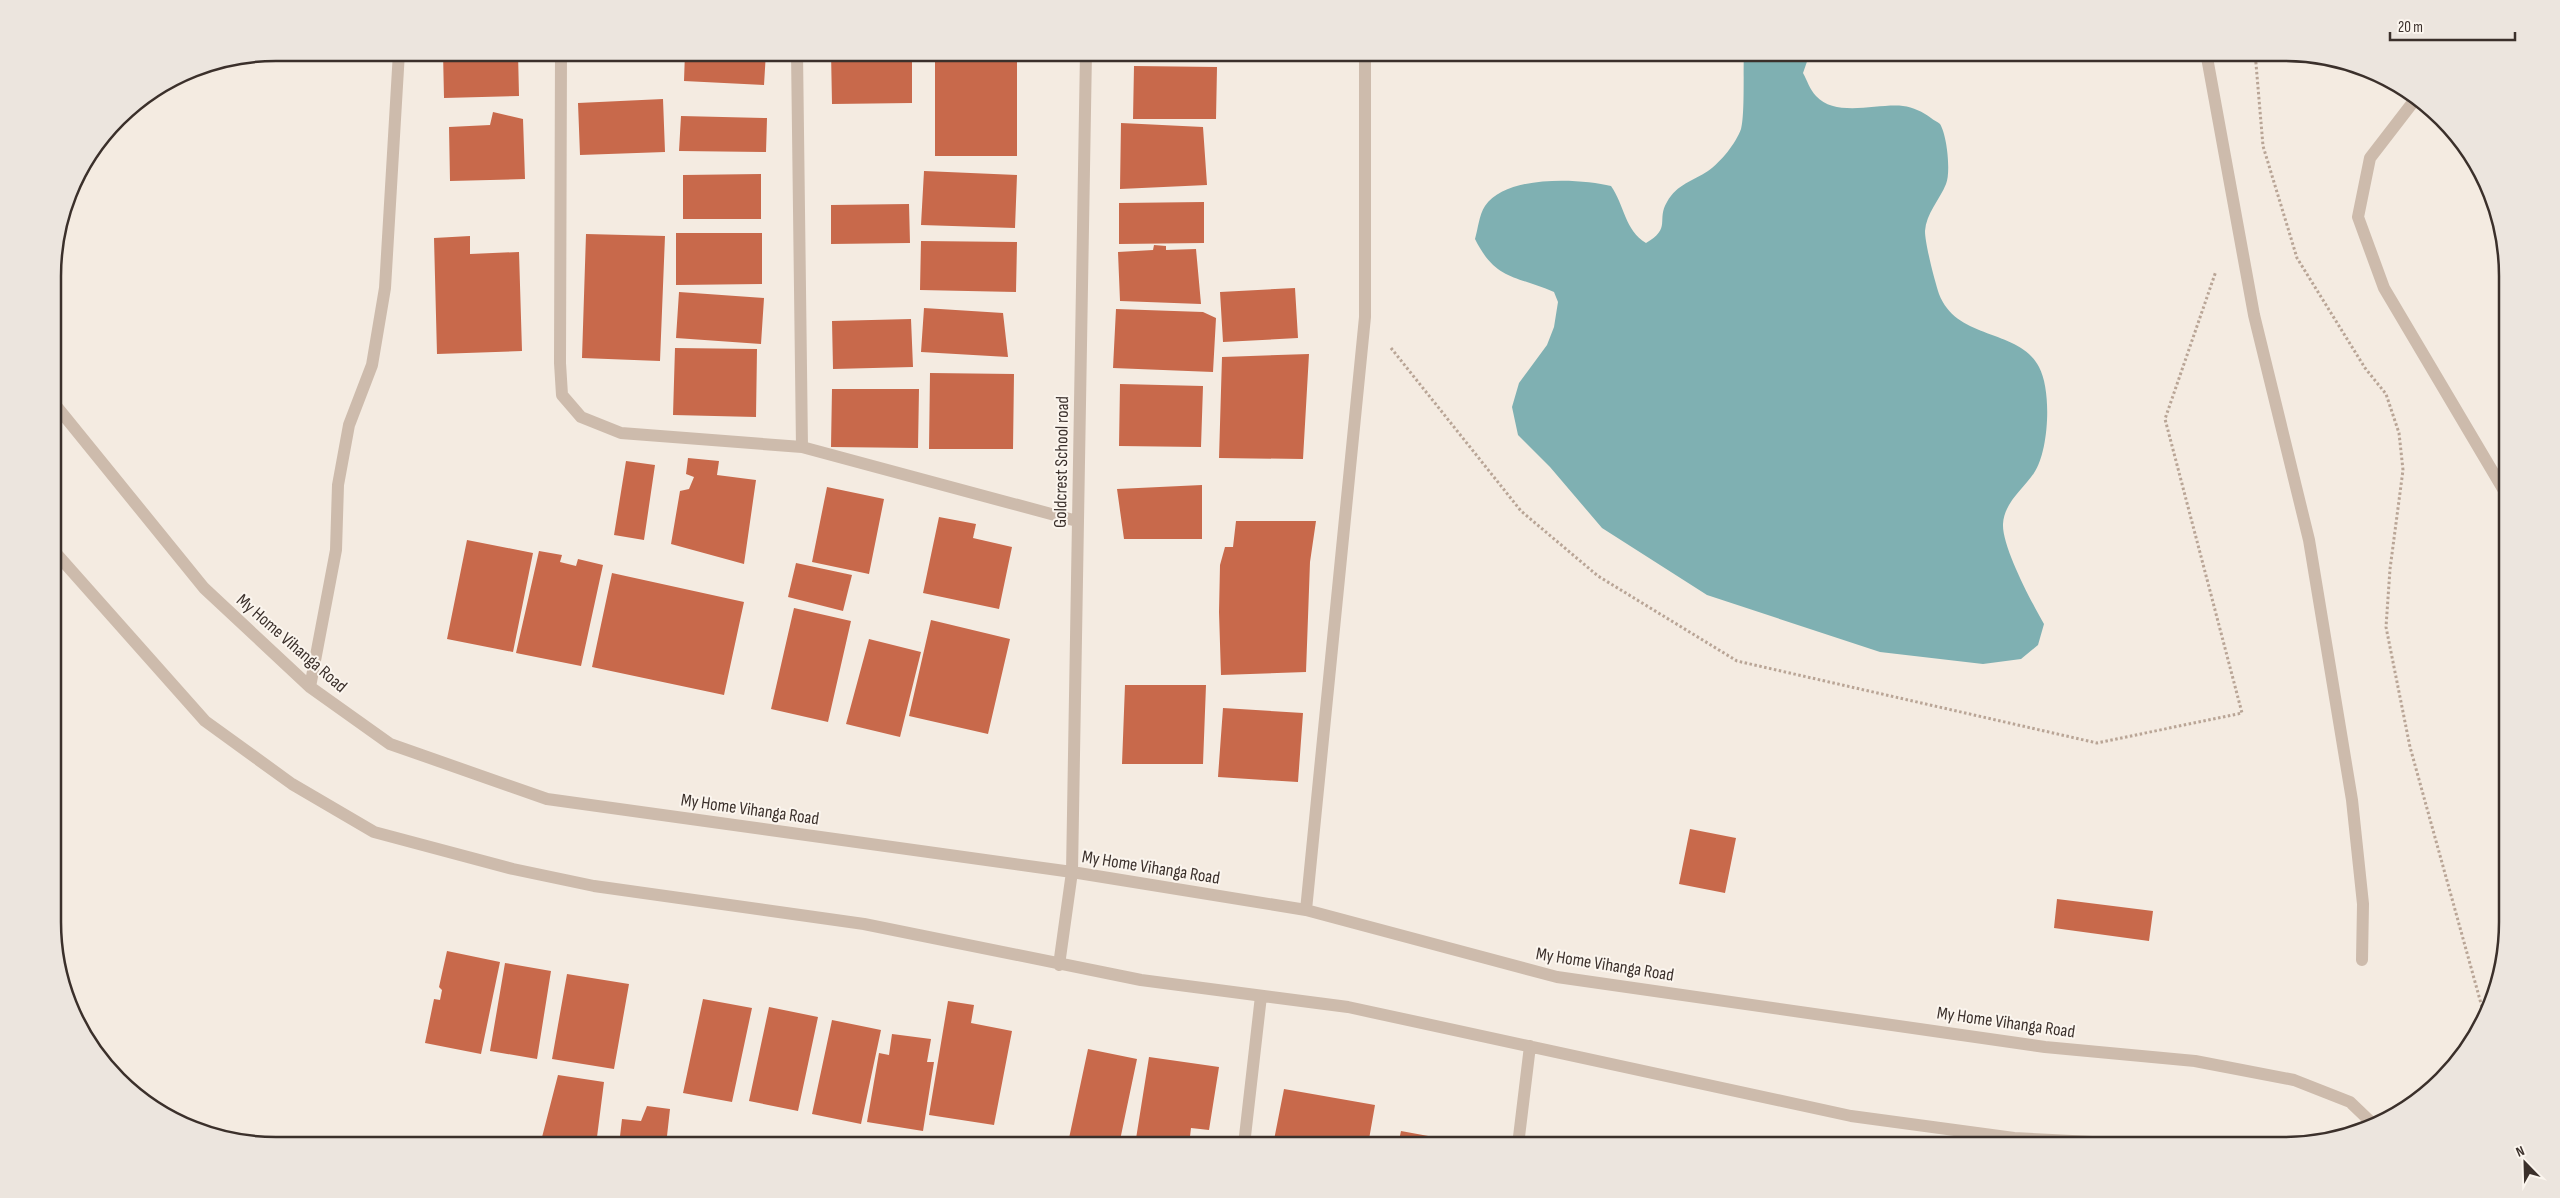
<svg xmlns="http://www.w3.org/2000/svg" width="2560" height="1198" font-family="'Sofia Sans Condensed',sans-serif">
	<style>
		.water { fill: #7fb0b2 }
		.building { fill: #c8694b }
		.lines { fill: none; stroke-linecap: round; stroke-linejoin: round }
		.path { stroke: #b9a596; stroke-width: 3; stroke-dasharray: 2.5 2.5; stroke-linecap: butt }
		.minor { stroke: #cdbbac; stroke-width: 12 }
		.labels { text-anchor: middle; stroke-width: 4; stroke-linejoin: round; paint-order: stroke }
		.street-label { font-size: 18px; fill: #3b302b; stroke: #fbf5ee }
		.rim { fill: none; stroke: #3b302b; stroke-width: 2.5 }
	</style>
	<rect width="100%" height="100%" fill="#f4ebe1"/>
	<path class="water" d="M1744,53H1810L1803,73C1807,80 1810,90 1816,96C1836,118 1878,103 1903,106C1913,107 1923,112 1931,118C1933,120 1938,122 1940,124C1947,135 1951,172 1946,184C1940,199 1926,214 1925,231C1925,244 1935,282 1939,294C1957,341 2019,328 2039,367C2052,391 2049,451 2034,473C2023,489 2004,503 2003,524C2002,547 2032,603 2044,624L2038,645L2021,659L1983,664L1880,652L1707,595L1602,528L1550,467L1518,435L1512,407L1519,383L1547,345L1554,327L1558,302L1554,292C1515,275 1496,281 1475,239C1478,229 1479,215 1485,206C1506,175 1579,178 1611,186C1624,204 1625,231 1646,243C1672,228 1656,220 1667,202C1677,184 1693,181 1708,171C1721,162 1736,143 1741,129C1745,115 1743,70 1744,53Z"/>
	<path class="building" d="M443,52H518L519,96L444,98Z
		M685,52H766L764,85L684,81Z
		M831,52H912V103L832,104Z
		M935,52H1017V156H935Z
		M1126,52H1219V57L1127,55Z
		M1134,66L1217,67L1216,119H1133Z
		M663,99L665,152L580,155L578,103Z
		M493,112L523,119L525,179L450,181L449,127L490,125Z
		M681,116L767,118L766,152L679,151Z
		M1121,123L1203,127L1207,185L1120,189Z
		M924,171L1017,175L1015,228L921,225Z
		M761,174V219H683V175Z
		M1204,202V243L1119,244V203Z
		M909,204L910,243L831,244V205Z
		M676,233H762V284L676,285Z
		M586,234L665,236L660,361L582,358Z
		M470,236V254L519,252L522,351L437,354L434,238Z
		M921,241L1017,242L1016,292L920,290Z
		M1154,245L1166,246V250L1196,249L1201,304L1120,301L1118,252L1153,250Z
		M1295,288L1298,338L1223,342L1220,292Z
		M679,292L764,298L761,344L676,338Z
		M924,308L1003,313L1008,357L921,352Z
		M1116,309L1203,312L1216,318L1213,372L1113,368Z
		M911,319L913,367L833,369L832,321Z
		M675,348L757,349L756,417L673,415Z
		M1309,354L1303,459L1219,458L1222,357Z
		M930,373L1014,374L1013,449H929Z
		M1120,384L1203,386L1201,447L1119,446Z
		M832,389H919L918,448L831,447Z
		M688,458L719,461L717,475L756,480L744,564L671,544L680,491L689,489L694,477L686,474Z
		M626,461L655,465L644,540L614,535Z
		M1202,485V539H1124L1117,489Z
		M827,487L884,499L869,574L812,562Z
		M939,517L976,524L973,538L1012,547L999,609L923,593Z
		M1236,521H1316L1310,562L1306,672L1221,675L1219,612L1220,565L1225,547H1233Z
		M467,540L533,553L513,652L447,639Z
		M539,551L562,555L560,562L576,566L578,559L603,565L581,666L516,653Z
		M796,563L852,575L843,611L788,597Z
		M612,573L744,602L724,695L592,667Z
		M794,608L851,621L828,722L771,709Z
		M931,620L1010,639L988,734L909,716Z
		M869,639L921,652L900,737L846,724Z
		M1125,685H1206L1203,764H1122Z
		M1223,708L1303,713L1298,782L1218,777Z
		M1690,829L1736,838L1725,893L1679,884Z
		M2057,899L2153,911L2149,941L2054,928Z
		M447,951L500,962L481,1054L425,1043L434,999L440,1000L442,990L439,987Z
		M505,963L551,971L537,1059L490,1051Z
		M567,974L629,984L614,1069L552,1059Z
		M703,999L752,1008L732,1102L683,1093Z
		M948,1001L974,1005L971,1023L1012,1031L994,1125L929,1115Z
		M769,1007L818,1017L798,1111L749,1101Z
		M832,1020L881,1030L861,1124L812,1114Z
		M892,1034L931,1039L927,1062H934L923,1131L867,1122L879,1053L889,1055Z
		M1088,1049L1137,1059L1119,1145H1081L1068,1143Z
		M1149,1057L1219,1067L1209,1130L1191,1128L1189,1145H1135Z
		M558,1075L604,1082L596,1145H540Z
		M1284,1089L1375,1105L1368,1145H1273Z
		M647,1106L670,1109L666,1145H619L622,1119L641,1121Z
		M1401,1131L1472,1144V1145H1398Z
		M927,1136L976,1144V1145H925Z
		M815,1138L841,1145H813Z"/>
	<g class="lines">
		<path class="path" d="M2255,52L2263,146L2297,258L2365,368L2386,394L2399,433L2403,470L2390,569L2386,627L2410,747L2485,1018
			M1391,348L1521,511L1598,576L1737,661L2097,743L2242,713L2165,419L2216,271"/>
		<path class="minor" d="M561,52L560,363L562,395L581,417L621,433L802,447L1077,521
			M797,52L802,447
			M2206,52L2254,315L2309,540L2352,800L2363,904L2362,960
			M2417,97L2370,158L2358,217L2384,288L2506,494
			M53,402L204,588L310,687L390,744L547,799L1072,872L1306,910L1557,977L2045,1047L2195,1061L2294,1080L2350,1102L2374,1125
			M54,551L205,721L292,784L374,832L513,869L594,886L864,924L1141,980L1348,1007L1851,1116L2014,1138L2153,1145
			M310,687L336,550L338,485L349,425L372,365L385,288L399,52
			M1306,910L1365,317V52
			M1059,965L1072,872L1086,52
			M1244,1145L1261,996
			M1518,1145L1530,1046"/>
	</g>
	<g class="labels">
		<g class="street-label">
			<text transform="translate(1061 462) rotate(-89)" y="6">Goldcrest School road</text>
			<text transform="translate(292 643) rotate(41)" y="6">My Home Vihanga Road</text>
			<text transform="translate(750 809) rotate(8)" y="6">My Home Vihanga Road</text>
			<text transform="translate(1151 867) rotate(9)" y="6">My Home Vihanga Road</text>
			<text transform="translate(1605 964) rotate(9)" y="6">My Home Vihanga Road</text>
			<text transform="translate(2006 1022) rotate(8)" y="6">My Home Vihanga Road</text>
		</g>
	</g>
	<path d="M0 0H2560V1198H0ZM276 61H2284A215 215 0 0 1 2499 276V922A215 215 0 0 1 2284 1137H276A215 215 0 0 1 61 922V276A215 215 0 0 1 276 61Z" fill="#ece5de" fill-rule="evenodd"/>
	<path class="rim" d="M276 61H2284A215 215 0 0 1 2499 276V922A215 215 0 0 1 2284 1137H276A215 215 0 0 1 61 922V276A215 215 0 0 1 276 61Z"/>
	<g transform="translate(2525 1163) rotate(337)" stroke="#fbf5ee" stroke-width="4" paint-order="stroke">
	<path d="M0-4L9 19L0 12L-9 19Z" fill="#3b302b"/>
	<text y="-8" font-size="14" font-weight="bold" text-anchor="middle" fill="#3b302b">N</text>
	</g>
	<path d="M2390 32v8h125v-8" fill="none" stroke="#3b302b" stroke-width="2.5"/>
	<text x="2398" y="32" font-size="15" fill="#3b302b" stroke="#fbf5ee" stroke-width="4" paint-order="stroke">20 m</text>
</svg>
